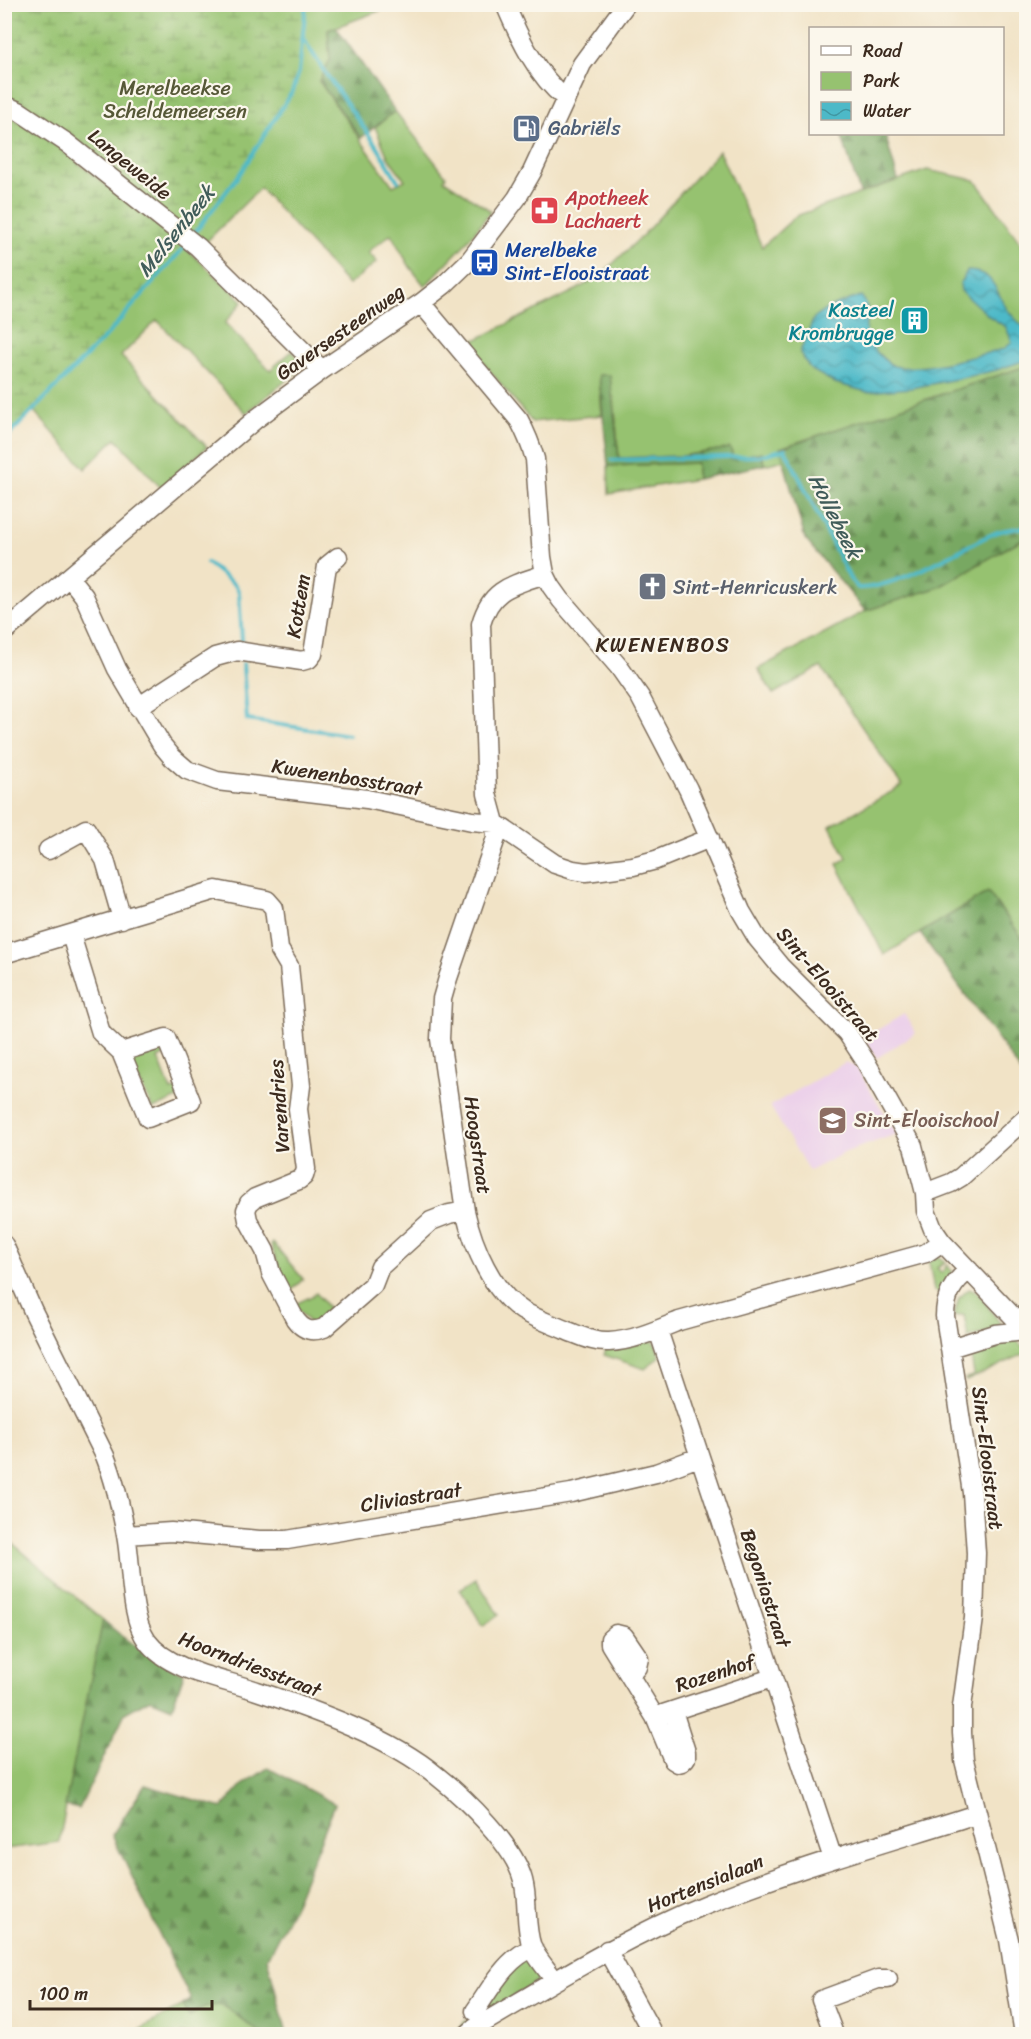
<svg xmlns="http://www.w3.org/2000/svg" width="1031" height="2039" font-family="Sriracha,sans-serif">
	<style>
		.built { fill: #ecd1ea }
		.green { fill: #96c270; stroke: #687647; stroke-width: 1.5 }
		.forest { fill: url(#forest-firs); stroke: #5a6940; stroke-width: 1.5 }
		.wetland { fill: url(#wetland-marsh); stroke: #687647; stroke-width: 1.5 }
		.water { fill: url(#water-waves); stroke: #447273; stroke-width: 1.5 }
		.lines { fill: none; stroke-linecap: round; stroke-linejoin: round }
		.stream { stroke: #4db9c8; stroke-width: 4 }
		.minor-casing { stroke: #7b6b59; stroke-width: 21 }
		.minor { stroke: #fff; stroke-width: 18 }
		.labels { text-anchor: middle; stroke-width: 4.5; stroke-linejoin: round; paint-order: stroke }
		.park-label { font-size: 20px; fill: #565837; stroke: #fbf7ec }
		.service-label { font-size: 20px; fill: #4e5e75; stroke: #fbf7ec; text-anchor: start }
		.street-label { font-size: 20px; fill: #3b2a1e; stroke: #fbf7ec }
		.health-label { font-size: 20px; fill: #be3a42; stroke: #fbf7ec; text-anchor: start }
		.transit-label { font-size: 20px; fill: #164399; stroke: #fbf7ec; text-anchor: start }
		.culture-label { font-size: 20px; fill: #0d838f; stroke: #fbf7ec; text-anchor: end }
		.worship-label { font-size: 20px; fill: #5b616d; stroke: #fbf7ec; text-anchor: start }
		.education-label { font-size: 20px; fill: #785e54; stroke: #fbf7ec; text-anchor: start }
		.water-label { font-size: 21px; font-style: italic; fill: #415c5a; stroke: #fbf7ec }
		.neighbourhood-label { font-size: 21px; letter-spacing: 1.5px; fill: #3b2a1e; stroke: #fbf7ec }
	</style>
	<defs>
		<pattern id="forest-firs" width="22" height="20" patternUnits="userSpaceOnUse" patternTransform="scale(1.5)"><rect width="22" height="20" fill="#78a862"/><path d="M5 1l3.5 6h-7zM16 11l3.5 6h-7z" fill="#648950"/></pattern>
		<pattern id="wetland-marsh" width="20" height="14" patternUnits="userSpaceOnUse" patternTransform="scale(1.5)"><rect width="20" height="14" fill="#96c270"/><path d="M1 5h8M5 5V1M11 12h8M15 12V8" fill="none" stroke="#7c9e5b"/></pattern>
		<pattern id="water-waves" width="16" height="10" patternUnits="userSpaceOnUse" patternTransform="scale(1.5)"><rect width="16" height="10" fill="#4db9c8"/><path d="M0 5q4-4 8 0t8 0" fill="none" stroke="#4197a2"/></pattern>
	</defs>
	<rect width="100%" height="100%" fill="#fbf7ec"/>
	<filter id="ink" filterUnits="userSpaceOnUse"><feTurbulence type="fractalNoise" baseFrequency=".0167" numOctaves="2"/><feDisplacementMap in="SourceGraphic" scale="12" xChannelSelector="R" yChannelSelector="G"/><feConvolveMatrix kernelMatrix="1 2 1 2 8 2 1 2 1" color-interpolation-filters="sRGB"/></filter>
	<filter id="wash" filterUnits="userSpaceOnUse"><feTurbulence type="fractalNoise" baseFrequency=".008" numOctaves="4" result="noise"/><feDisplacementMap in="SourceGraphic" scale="24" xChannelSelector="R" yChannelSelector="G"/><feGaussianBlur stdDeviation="1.35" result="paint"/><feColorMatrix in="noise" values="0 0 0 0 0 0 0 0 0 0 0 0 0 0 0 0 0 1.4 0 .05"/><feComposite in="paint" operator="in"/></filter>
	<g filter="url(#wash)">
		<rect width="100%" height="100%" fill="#f1e3c6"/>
		<path class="built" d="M904,1014L916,1033L877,1058L864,1038Z
			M846,1062L857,1068L897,1134L846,1152L809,1171L770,1106Z"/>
		<path class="green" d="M4,5H395L328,30L330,60L319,81L393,186L405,180L388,157L375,127L395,111L446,176L444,180L491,211L465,244L425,286L410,267L391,234L368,252L377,262L348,285L260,188L205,243L5,98Z
			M719,151L762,247L796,216L927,170L975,180L1026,250V366L781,448L784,460L764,465L762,453L734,458L730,448L682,456L619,458L614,398L599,376L602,415L532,422L475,353L472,347L475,340L578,289L603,273L644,234Z
			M184,247L243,301L225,323L270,370L292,351L301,361L297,372L246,413L157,320L121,356L207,447L161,488L116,438L85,469L34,411L106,336Z
			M697,463V479L609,494L608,466Z
			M1026,537V943L988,892L884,955L837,864L847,858L830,826L902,786L821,667L773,694L758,669L865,611L939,587Z
			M160,1047L166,1054L158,1058L171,1091L180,1088V1097L153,1109L131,1065L133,1055Z
			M273,1243L303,1279L288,1294L271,1245Z
			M938,1256L945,1263L937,1268L942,1273L947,1265L953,1272L941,1293L934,1291L929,1262Z
			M969,1289L977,1292L1000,1323L995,1329L968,1338L964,1315L954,1316L959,1298Z
			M316,1293L331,1311L312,1326L294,1305C301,1300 309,1299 316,1293Z
			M1012,1337L1026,1349V1353L966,1381L965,1379L974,1375L970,1350Z
			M651,1341L656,1345L660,1356L645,1369L604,1355L607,1347Z
			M4,1536L103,1620L59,1842L5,1849Z
			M476,1579L499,1615L483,1626L460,1589Z
			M525,1954L540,1975L539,1980L458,2032L463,2022L478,2016Z
			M216,2004L223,2005L234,2012L263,2034H132L183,2005L189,2016L202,2008Z"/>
		<path class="forest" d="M336,27L395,111L361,138L319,81L330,60L328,30Z
			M841,134H885L898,180L860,193Z
			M1026,366V537L939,587L865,611L805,539L780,448Z
			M599,375H610L619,458L682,456L730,448L734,458L762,452L764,465L697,479V463L608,466Z
			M988,892L1026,943V1080C993,1030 955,982 920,933Z
			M103,1620C128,1642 152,1661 184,1673L172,1708L150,1699L125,1713L79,1809L65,1806Z
			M268,1768L335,1804L293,1908L267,1958L287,2034C281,2035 269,2037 263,2034C260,2033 258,2030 255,2029C226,2011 226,1993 189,2016L183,2005L191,2000L112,1835L145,1785L222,1808L240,1787Z"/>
		<path class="wetland" d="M7,5H306L299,72L292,92L239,175L194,235L5,98L4,22Z
			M5,113L47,138L184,247L106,336L5,440Z"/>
		<path class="water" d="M967,271C991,271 994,285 1004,304C1009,314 1018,322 1026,329V360L997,370L957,379L911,388L867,392L835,383L810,369L800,352L814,318L828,308L861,296C876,313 860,322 868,340C873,349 885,362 894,366C919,373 977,355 1004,349L1012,342L1006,327L990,317L961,291L960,283Z"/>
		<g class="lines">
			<path class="stream" d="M303,38L326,74L376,145L398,181
				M193,235L239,175L292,92L299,72L306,4
				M4,440L106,336L187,244
				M612,460L759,456L785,449L850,579L858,588C897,589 958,549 995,533C1007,528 1017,530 1026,526
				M207,563L235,585L239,592L242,641
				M243,664L247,720L349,735"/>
		</g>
	</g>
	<g filter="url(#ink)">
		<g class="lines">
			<defs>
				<path id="minor" d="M505,4C519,37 537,76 565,98
					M4,105L19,111L67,143L198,247L322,370
					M421,303L519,420C526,433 531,445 535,459L542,557L545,574L551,586L561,600L619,667L640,697L688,789L741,911L757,938L780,966L847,1033L866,1062L913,1146L925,1193L926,1211L933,1229L942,1242L1026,1330
					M545,574C513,585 491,588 481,624L487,794L495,823L496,838L448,978L442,999L440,1039L465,1211C473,1246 492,1292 523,1311C537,1319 551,1324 565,1330C579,1335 594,1343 609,1342C632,1341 657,1330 679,1321L926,1253L942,1242
					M69,577L84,596L117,669L162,745L172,757L187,770L217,781L367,799L472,821L495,823L555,864L573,870L586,872L633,866L656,860L710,838
					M4,632L256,419L322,370L421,303L444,285L470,260L517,198L532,172L582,64L626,4
					M138,707L215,657L237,651L302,661L309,659L313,654L327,566L338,557
					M48,850L86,829L105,860L122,919
					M71,935L101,1033L121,1052L148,1118L191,1101L166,1038L121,1052
					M4,954L216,890L267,900L274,908L279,949L289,966L301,1086L298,1109L306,1169L304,1176L299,1180L255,1198L249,1203L246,1210L248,1220L265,1251L271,1273L295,1319C303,1330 311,1333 324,1328L373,1285L380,1267L431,1221L449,1214L465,1211
					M925,1193L951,1183L961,1177L1026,1118
					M4,1245L33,1311L105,1456C115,1481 121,1508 126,1535C132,1565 129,1615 147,1641C169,1671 223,1679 257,1691C314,1710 391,1737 437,1776C465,1798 514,1845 523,1880C529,1902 524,1925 532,1947C537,1959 548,1970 555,1981
					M969,1270C953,1282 945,1296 945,1316L972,1493L976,1553L974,1618L962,1707V1733L964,1760L1009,1940L1024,2034
					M658,1330L833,1859
					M950,1348L995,1334L1026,1331
					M126,1535L171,1532L259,1540H287L571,1493L656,1473L699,1457
					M630,1675L637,1667L639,1658L624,1636L616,1634L610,1639V1644L655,1717L673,1760L678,1763L682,1762L686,1758V1752L673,1711
					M663,1714L772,1678
					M607,1950L653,2034
					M475,2011C491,1988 506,1958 533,1948
					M468,2034L475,2028C550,1984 623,1938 704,1905C792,1869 885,1843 977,1814
					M834,2034L821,2000L878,1979H888"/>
			</defs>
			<use href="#minor" class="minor-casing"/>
			<use href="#minor" class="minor"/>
		</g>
	</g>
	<defs>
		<symbol id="fuel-square" viewBox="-11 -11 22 22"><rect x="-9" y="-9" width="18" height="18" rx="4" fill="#5c6f8a" stroke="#fbf7ec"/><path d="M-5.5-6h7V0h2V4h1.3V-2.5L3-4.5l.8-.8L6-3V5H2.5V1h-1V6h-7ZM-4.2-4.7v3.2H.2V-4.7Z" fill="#fff"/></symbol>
		<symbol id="pharmacy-square" viewBox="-11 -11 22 22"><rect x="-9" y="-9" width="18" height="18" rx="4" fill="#e0444e" stroke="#fbf7ec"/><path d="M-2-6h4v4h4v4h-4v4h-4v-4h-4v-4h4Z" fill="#fff"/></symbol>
		<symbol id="bus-square" viewBox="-11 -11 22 22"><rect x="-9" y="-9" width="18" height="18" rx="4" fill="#1a4fb4" stroke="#fbf7ec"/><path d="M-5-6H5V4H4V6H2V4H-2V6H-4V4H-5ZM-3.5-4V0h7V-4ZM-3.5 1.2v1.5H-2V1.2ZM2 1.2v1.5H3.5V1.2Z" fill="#fff"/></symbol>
		<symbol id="building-square" viewBox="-11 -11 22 22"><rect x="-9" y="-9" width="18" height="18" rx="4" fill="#0f9aa8" stroke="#fbf7ec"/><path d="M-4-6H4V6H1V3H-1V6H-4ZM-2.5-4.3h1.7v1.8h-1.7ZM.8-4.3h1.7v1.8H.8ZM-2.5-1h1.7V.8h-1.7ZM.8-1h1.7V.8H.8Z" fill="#fff"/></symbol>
		<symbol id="church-square" viewBox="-11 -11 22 22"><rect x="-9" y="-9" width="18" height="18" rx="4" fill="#6b7280" stroke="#fbf7ec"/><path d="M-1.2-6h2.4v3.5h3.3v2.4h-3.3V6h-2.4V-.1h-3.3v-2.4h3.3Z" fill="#fff"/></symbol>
		<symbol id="school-square" viewBox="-11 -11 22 22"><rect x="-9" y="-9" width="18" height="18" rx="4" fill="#8d6e63" stroke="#fbf7ec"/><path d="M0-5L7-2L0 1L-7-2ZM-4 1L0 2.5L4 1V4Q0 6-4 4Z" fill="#fff"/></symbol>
	</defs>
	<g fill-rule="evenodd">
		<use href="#fuel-square" x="510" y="112" width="33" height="33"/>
		<use href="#pharmacy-square" x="528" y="194" width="33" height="33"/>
		<use href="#bus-square" x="468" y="246" width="33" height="33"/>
		<use href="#building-square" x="898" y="304" width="33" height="33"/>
		<use href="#church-square" x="636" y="570" width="33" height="33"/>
		<use href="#school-square" x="816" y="1104" width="33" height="33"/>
	</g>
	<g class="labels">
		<g class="park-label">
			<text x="175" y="95">Merelbeekse<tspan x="175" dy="23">Scheldemeersen</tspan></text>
		</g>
		<g class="service-label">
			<text x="548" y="135">Gabriëls</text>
		</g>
		<g class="street-label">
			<text transform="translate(130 164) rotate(39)" y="7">Langeweide</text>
			<text transform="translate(340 332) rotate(-35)" y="7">Gaversesteenweg</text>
			<text transform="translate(298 606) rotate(-81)" y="7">Kottem</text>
			<text transform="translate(347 777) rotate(9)" y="7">Kwenenbosstraat</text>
			<text transform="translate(828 984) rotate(49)" y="7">Sint-Elooistraat</text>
			<text transform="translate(279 1106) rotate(-94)" y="7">Varendries</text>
			<text transform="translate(478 1145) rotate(82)" y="7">Hoogstraat</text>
			<text transform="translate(988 1458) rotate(83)" y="7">Sint-Elooistraat</text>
			<text transform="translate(411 1497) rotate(-9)" y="7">Cliviastraat</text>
			<text transform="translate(766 1588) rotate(72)" y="7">Begoniastraat</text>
			<text transform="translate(250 1664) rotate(21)" y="7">Hoorndriesstraat</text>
			<text transform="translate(715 1673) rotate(-18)" y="7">Rozenhof</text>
			<text transform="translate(705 1883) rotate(-22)" y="7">Hortensialaan</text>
		</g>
		<g class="health-label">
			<text x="565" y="205">Apotheek<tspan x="565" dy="23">Lachaert</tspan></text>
		</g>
		<g class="transit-label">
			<text x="505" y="257">Merelbeke<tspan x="505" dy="23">Sint-Elooistraat</tspan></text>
		</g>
		<g class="culture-label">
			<text x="894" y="317">Kasteel<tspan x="894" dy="23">Krombrugge</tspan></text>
		</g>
		<g class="worship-label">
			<text x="673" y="594">Sint-Henricuskerk</text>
		</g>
		<g class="education-label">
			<text x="854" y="1127">Sint-Elooischool</text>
		</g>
		<g class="water-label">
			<text transform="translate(176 231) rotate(-51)" y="7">Melsenbeek</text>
			<text transform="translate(835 516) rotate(63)" y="7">Hollebeek</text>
		</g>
		<g class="neighbourhood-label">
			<text x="663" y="652">KWENENBOS</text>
		</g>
	</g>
	<rect width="1031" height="2039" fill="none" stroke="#fbf7ec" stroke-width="24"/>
	<rect x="809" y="27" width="195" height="108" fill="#fbf7ec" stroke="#aea59a" stroke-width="1.5"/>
	<rect x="821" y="46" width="30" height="9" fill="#ffffff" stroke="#aea59a" stroke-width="1.5"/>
	<text x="863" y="57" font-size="18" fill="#3b2a1e">Road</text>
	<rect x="821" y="72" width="30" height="18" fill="#96c270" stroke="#aea59a" stroke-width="1.5"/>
	<text x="863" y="87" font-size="18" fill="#3b2a1e">Park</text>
	<rect x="821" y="102" width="30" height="18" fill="url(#water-waves)" stroke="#aea59a" stroke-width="1.5"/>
	<text x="863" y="117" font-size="18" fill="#3b2a1e">Water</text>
	<path d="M30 2000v9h182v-9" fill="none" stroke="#3b2a1e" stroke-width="3"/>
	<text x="39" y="2000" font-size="18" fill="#3b2a1e" stroke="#fbf7ec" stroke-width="4.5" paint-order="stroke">100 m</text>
</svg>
